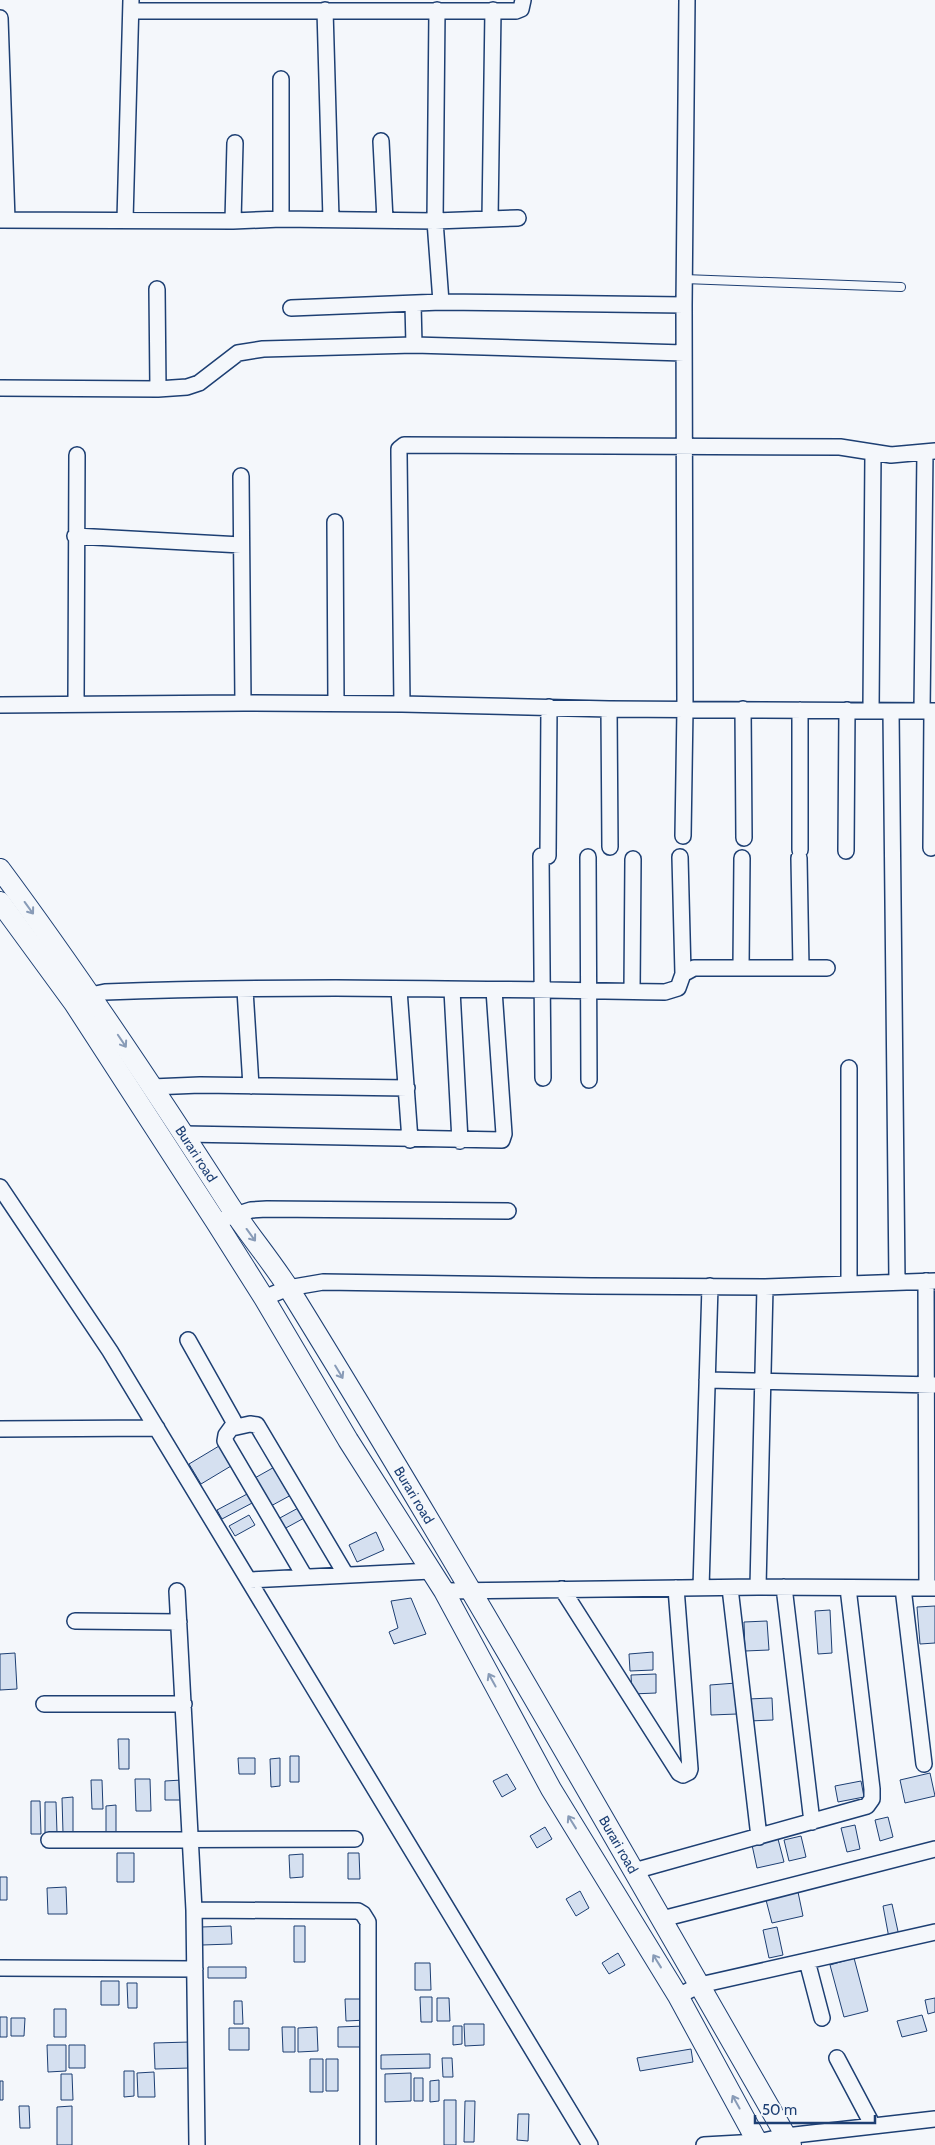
<svg xmlns="http://www.w3.org/2000/svg" width="935" height="2145" font-family="Cabin,sans-serif">
	<style>
		.building { fill: #d5e0f0; stroke: #1d3f73 }
		.lines { fill: none; stroke-linecap: round; stroke-linejoin: round }
		.service-casing { stroke: #1d3f73; stroke-width: 10 }
		.minor-casing { stroke: #1d3f73; stroke-width: 18 }
		.secondary-casing { stroke: #1d3f73; stroke-width: 22 }
		.service { stroke: #f4f7fb; stroke-width: 8 }
		.minor { stroke: #f4f7fb; stroke-width: 15 }
		.secondary { stroke: #f4f7fb; stroke-width: 20 }
		.oneway { stroke: #889bb7 }
		.labels { text-anchor: middle; stroke-width: 4; stroke-linejoin: round; paint-order: stroke }
		.street-label { font-size: 14px; fill: #1d3f73; stroke: #f4f7fb }
	</style>
	<rect width="100%" height="100%" fill="#f4f7fb"/>
	<path class="building" d="M219,1446L231,1466L201,1484L189,1464Z
		M278,1465L293,1494L269,1507L253,1479Z
		M249,1493L254,1502L222,1519L217,1510Z
		M300,1507L306,1517L284,1529L278,1519Z
		M249,1515L255,1525L235,1536L229,1526Z
		M376,1532L384,1550L357,1562L349,1545Z
		M411,1598L426,1634L394,1644L389,1632L398,1628L391,1601Z
		M935,1606V1643L920,1644L917,1607Z
		M830,1610L832,1653L818,1654L815,1611Z
		M767,1621L769,1650L745,1651L744,1622Z
		M653,1652V1670L630,1671L629,1654Z
		M15,1653L17,1689L0,1690V1654Z
		M656,1674V1693L632,1694L631,1675Z
		M736,1683L737,1714L711,1715L710,1685Z
		M772,1698L773,1720L749,1721L748,1699Z
		M118,1739H129V1769H119Z
		M290,1756H299V1782H290Z
		M238,1758H255V1774H239Z
		M280,1758V1786L271,1787L270,1759Z
		M930,1773L935,1796L905,1803L900,1780Z
		M507,1774L516,1789L502,1797L493,1781Z
		M135,1779H150L151,1811H136Z
		M91,1780H102L103,1809H92Z
		M182,1780L183,1800H165V1781Z
		M861,1781L864,1797L838,1802L835,1786Z
		M73,1797V1833H63L62,1798Z
		M31,1801H40L41,1834H31Z
		M45,1802H56L57,1833H45Z
		M116,1805V1834H106V1806Z
		M888,1817L893,1837L880,1841L875,1820Z
		M855,1825L860,1849L847,1852L841,1828Z
		M545,1827L552,1839L537,1848L530,1836Z
		M801,1836L806,1857L789,1861L784,1840Z
		M778,1839L784,1862L757,1868L752,1845Z
		M117,1853H134V1882H117Z
		M348,1853H359L360,1879H348Z
		M303,1854V1877L290,1878L289,1855Z
		M0,1877H7V1900H0Z
		M66,1887L67,1914H48L47,1888Z
		M580,1891L589,1908L576,1916L566,1899Z
		M798,1892L803,1916L772,1923L766,1900Z
		M892,1904L899,1936L889,1938L883,1906Z
		M231,1926L232,1944L202,1945L201,1927Z
		M294,1926H305V1962H294Z
		M777,1927L783,1955L769,1958L763,1930Z
		M618,1953L625,1965L609,1974L602,1963Z
		M854,1958L868,2011L844,2017L830,1965Z
		M415,1963H430L431,1990H415Z
		M208,1967H246V1978H208Z
		M101,1981H119V2005H101Z
		M127,1983H137V2008H128Z
		M420,1997H432V2022H421Z
		M437,1998H449L450,2021H437Z
		M935,1998V2012L928,2014L925,2000Z
		M345,1999H366L367,2020L346,2021Z
		M234,2001H242L243,2024H234Z
		M54,2009H66V2037H54Z
		M922,2015L927,2031L902,2037L897,2021Z
		M0,2017H7V2037H0Z
		M11,2018H25L24,2036H11Z
		M464,2024H484V2045L465,2046Z
		M365,2026L366,2047H338V2027Z
		M453,2026H462V2044L453,2045Z
		M282,2027H295V2052H283Z
		M317,2027L318,2051L298,2052V2028Z
		M229,2028H249V2050H229Z
		M190,2042V2068L155,2069L154,2043Z
		M47,2045H66V2071L48,2072Z
		M69,2045H85V2068H69Z
		M691,2049L693,2062L640,2071L637,2058Z
		M430,2054V2068L381,2069V2055Z
		M442,2058H452L453,2077H443Z
		M310,2059H323V2092H310Z
		M326,2059H338V2091H326Z
		M124,2071H134V2096L124,2097Z
		M154,2072L155,2097H138L137,2073Z
		M411,2073V2101L385,2102V2074Z
		M61,2074H72L73,2100H61Z
		M414,2078H423V2101H414Z
		M439,2080V2101L430,2102V2081Z
		M0,2081H3V2100H0Z
		M444,2100H456V2145H444Z
		M465,2101H475L474,2142H464Z
		M19,2106H29L30,2128H20Z
		M72,2106V2145H57V2107Z
		M518,2114H529L528,2141L517,2140Z"/>
	<g class="lines">
		<defs>
			<path id="service" d="M684,279L901,287"/>
			<path id="minor" d="M325,10L331,219
				M437,10L435,221L441,302
				M131,11H516L521,9L523,0
				M0,18L7,220
				M381,141L385,220
				M281,219V79
				M490,219L493,10
				M0,220L233,221L281,219L435,221L518,218
				M125,220L131,0
				M233,221L235,143
				M157,289L158,389
				M413,304L414,345
				M291,308L441,302L684,305
				M0,388L158,389L187,387L199,383L238,353L263,349L414,345L684,353
				M241,476L243,703
				M335,522L336,704
				M75,536L241,545
				M76,703L77,455
				M402,704L399,454V449L404,445L840,447L891,455L935,451
				M0,705L243,703L402,704L609,709L935,711
				M609,709L610,847
				M743,709L744,838
				M871,710L873,453
				M891,711L897,1282
				M922,711L925,452
				M683,836L685,709L684,305L687,0
				M931,848L932,711
				M800,850V710
				M846,851L847,710
				M588,857L589,1080
				M680,857L683,974
				M799,858L801,968
				M741,967L742,858
				M245,990L251,1086
				M399,990L410,1140
				M452,990L460,1141
				M632,991L633,859
				M82,999L91,995L105,992C291,985 479,989 665,992L678,988L683,974L694,968H827
				M543,1078L541,856H548L549,707
				M152,1087L200,1085L407,1088
				M184,1134L502,1140L504,1134L494,990
				M0,1187L110,1351L590,2145
				M226,1218L251,1210L267,1209L508,1211
				M926,1281L927,1588
				M849,1283V1068
				M264,1298L288,1288L323,1282L591,1286L765,1287L935,1281
				M188,1340L233,1420L234,1424L226,1435L225,1441L305,1577
				M707,1380L935,1385
				M232,1428L250,1424L257,1425L346,1575
				M0,1429L157,1428
				M250,1580L431,1571
				M758,1587L765,1287
				M784,1587L812,1822
				M701,1588L710,1286
				M730,1588L759,1837
				M903,1588L924,1764
				M562,1589L679,1773L683,1775L689,1772L690,1769L676,1588
				M177,1591L194,1910L197,2145
				M444,1591L758,1587L935,1588
				M75,1621L179,1622
				M44,1704H184
				M49,1840L355,1839
				M634,1871L867,1806L872,1799V1789L848,1588
				M194,1910L358,1911L363,1914L368,1922V2145
				M662,1919L935,1849
				M807,1961L822,2018
				M0,1968L195,1969
				M678,1996L700,1985L935,1932
				M837,2058L873,2126
				M704,2145L758,2142L786,2136L935,2119"/>
			<g id="secondary">
				<path id="s1" d="M0,869C81,978 156,1091 230,1206C249,1235 272,1262 291,1292C464,1572 627,1859 791,2145"/>
				<path d="M0,902L74,1003L216,1222L264,1298L348,1440L444,1591L551,1789L678,1996L759,2145"/>
			</g>
		</defs>
		<use href="#service" class="service-casing"/>
		<use href="#minor" class="minor-casing"/>
		<use href="#secondary" class="secondary-casing"/>
		<use href="#service" class="service"/>
		<use href="#minor" class="minor"/>
		<use href="#secondary" class="secondary"/>
	</g>
	<defs><path id="oneway-shaft" d="M-6 0H5M1.5-3L5.5 0L1.5 3" fill="none" stroke-width="1.6" stroke-linecap="round" stroke-linejoin="round" transform="scale(1.25)"/></defs>
	<g class="oneway">
		<use href="#oneway-shaft" transform="translate(29 908) rotate(54)"/>
		<use href="#oneway-shaft" transform="translate(122 1041) rotate(56)"/>
		<use href="#oneway-shaft" transform="translate(251 1235) rotate(54)"/>
		<use href="#oneway-shaft" transform="translate(339 1372) rotate(59)"/>
		<use href="#oneway-shaft" transform="translate(492 1680) rotate(-119)"/>
		<use href="#oneway-shaft" transform="translate(572 1822) rotate(-122)"/>
		<use href="#oneway-shaft" transform="translate(657 1961) rotate(-122)"/>
		<use href="#oneway-shaft" transform="translate(736 2102) rotate(-119)"/>
	</g>
	<g class="labels">
		<g class="street-label">
			<text dy="5" stroke="none"><textPath href="#s1" startOffset="346">Burari road</textPath></text>
			<text dy="5" stroke="none"><textPath href="#s1" startOffset="751">Burari road</textPath></text>
			<text dy="5" stroke="none"><textPath href="#s1" startOffset="1156">Burari road</textPath></text>
		</g>
	</g>
	<path d="M755 2115v8h120v-8" fill="none" stroke="#1d3f73" stroke-width="2.5"/>
	<text x="762" y="2115" font-size="15" fill="#1d3f73" stroke="#f4f7fb" stroke-width="4" paint-order="stroke">50 m</text>
</svg>
